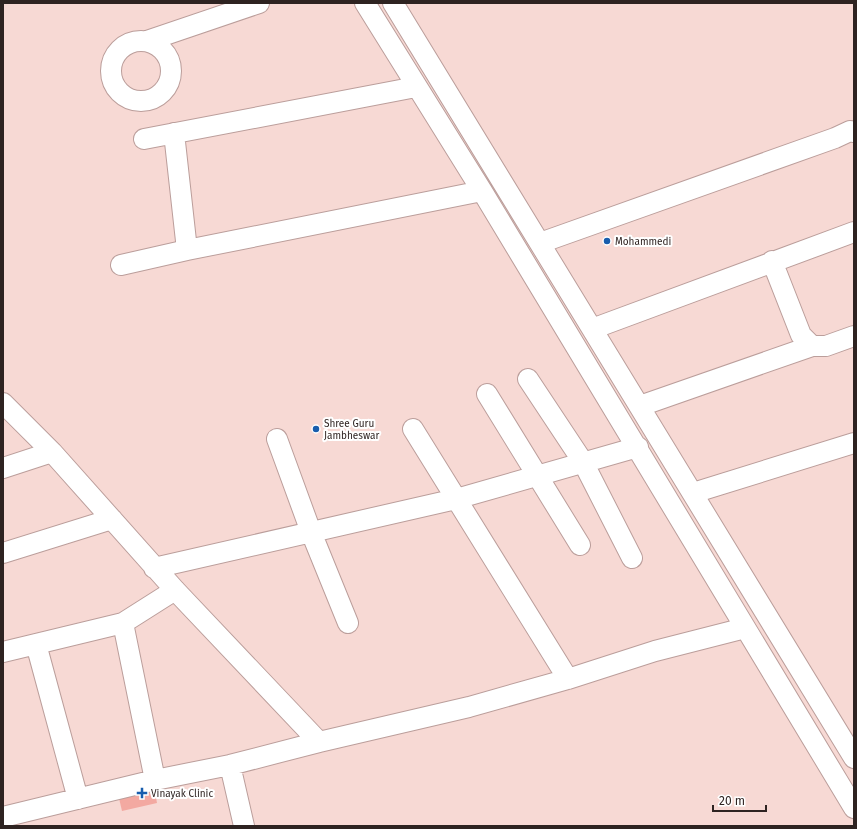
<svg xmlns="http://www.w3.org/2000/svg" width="857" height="829" font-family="'Fira Sans',sans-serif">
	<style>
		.building { fill: #f3a9a1 }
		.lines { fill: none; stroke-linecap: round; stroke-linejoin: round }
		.minor-casing { stroke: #bb9e9b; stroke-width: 22 }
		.minor { stroke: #fff; stroke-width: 20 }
		.poi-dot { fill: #185dad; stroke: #fff; stroke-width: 1.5 }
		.labels { text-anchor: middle; stroke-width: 4; stroke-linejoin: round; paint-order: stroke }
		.poi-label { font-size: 10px; fill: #2e2321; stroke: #fff; text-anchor: start }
	</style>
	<rect width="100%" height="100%" fill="#f7d9d4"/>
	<path class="building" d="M154,786L157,803L122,811L118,794Z"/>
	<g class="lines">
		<defs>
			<path id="minor" d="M365,3L482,191L854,808
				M393,3L854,758
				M147,41L259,3
				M111 71a30 30 0 1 1 60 0a30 30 0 1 1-60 0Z
				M174,133L187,250
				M144,139L416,87
				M540,243L835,138L850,131L854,132
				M772,261L801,335L812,346H826L854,336
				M121,265L187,250L482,191
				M592,329L854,232
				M528,379L583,462L632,558
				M487,394L580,545
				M3,403L52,452L175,590L319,742
				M640,406L812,346
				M413,429L568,679
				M277,439L311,532L348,623
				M3,468L52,452
				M693,493L854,443
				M3,553L112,519
				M154,568L456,499L638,447
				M123,623L155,780
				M36,644L78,799
				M3,652L123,623L175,590
				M230,765L244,826
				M3,817L155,780L230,765L319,742L469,707L568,679L655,651L745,628"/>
		</defs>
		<use href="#minor" class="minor-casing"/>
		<use href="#minor" class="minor"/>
	</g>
	<g class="poi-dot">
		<circle cx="607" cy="241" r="4"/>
		<circle cx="316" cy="429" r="4"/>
		<path d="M140 787h4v4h4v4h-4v4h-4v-4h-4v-4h4z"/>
	</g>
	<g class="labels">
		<g class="poi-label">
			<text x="615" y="245">Mohammedi</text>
			<text x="324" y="427">Shree Guru<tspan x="324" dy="12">Jambheswar</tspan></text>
			<text x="151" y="797">Vinayak Clinic</text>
		</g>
	</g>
	<rect width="857" height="829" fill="none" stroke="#2e2321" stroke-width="8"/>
	<path d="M713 805v6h53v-6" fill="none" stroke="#2e2321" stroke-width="2"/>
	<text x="719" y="805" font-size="12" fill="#2e2321" stroke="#ffffff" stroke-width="3" paint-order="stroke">20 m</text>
</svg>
